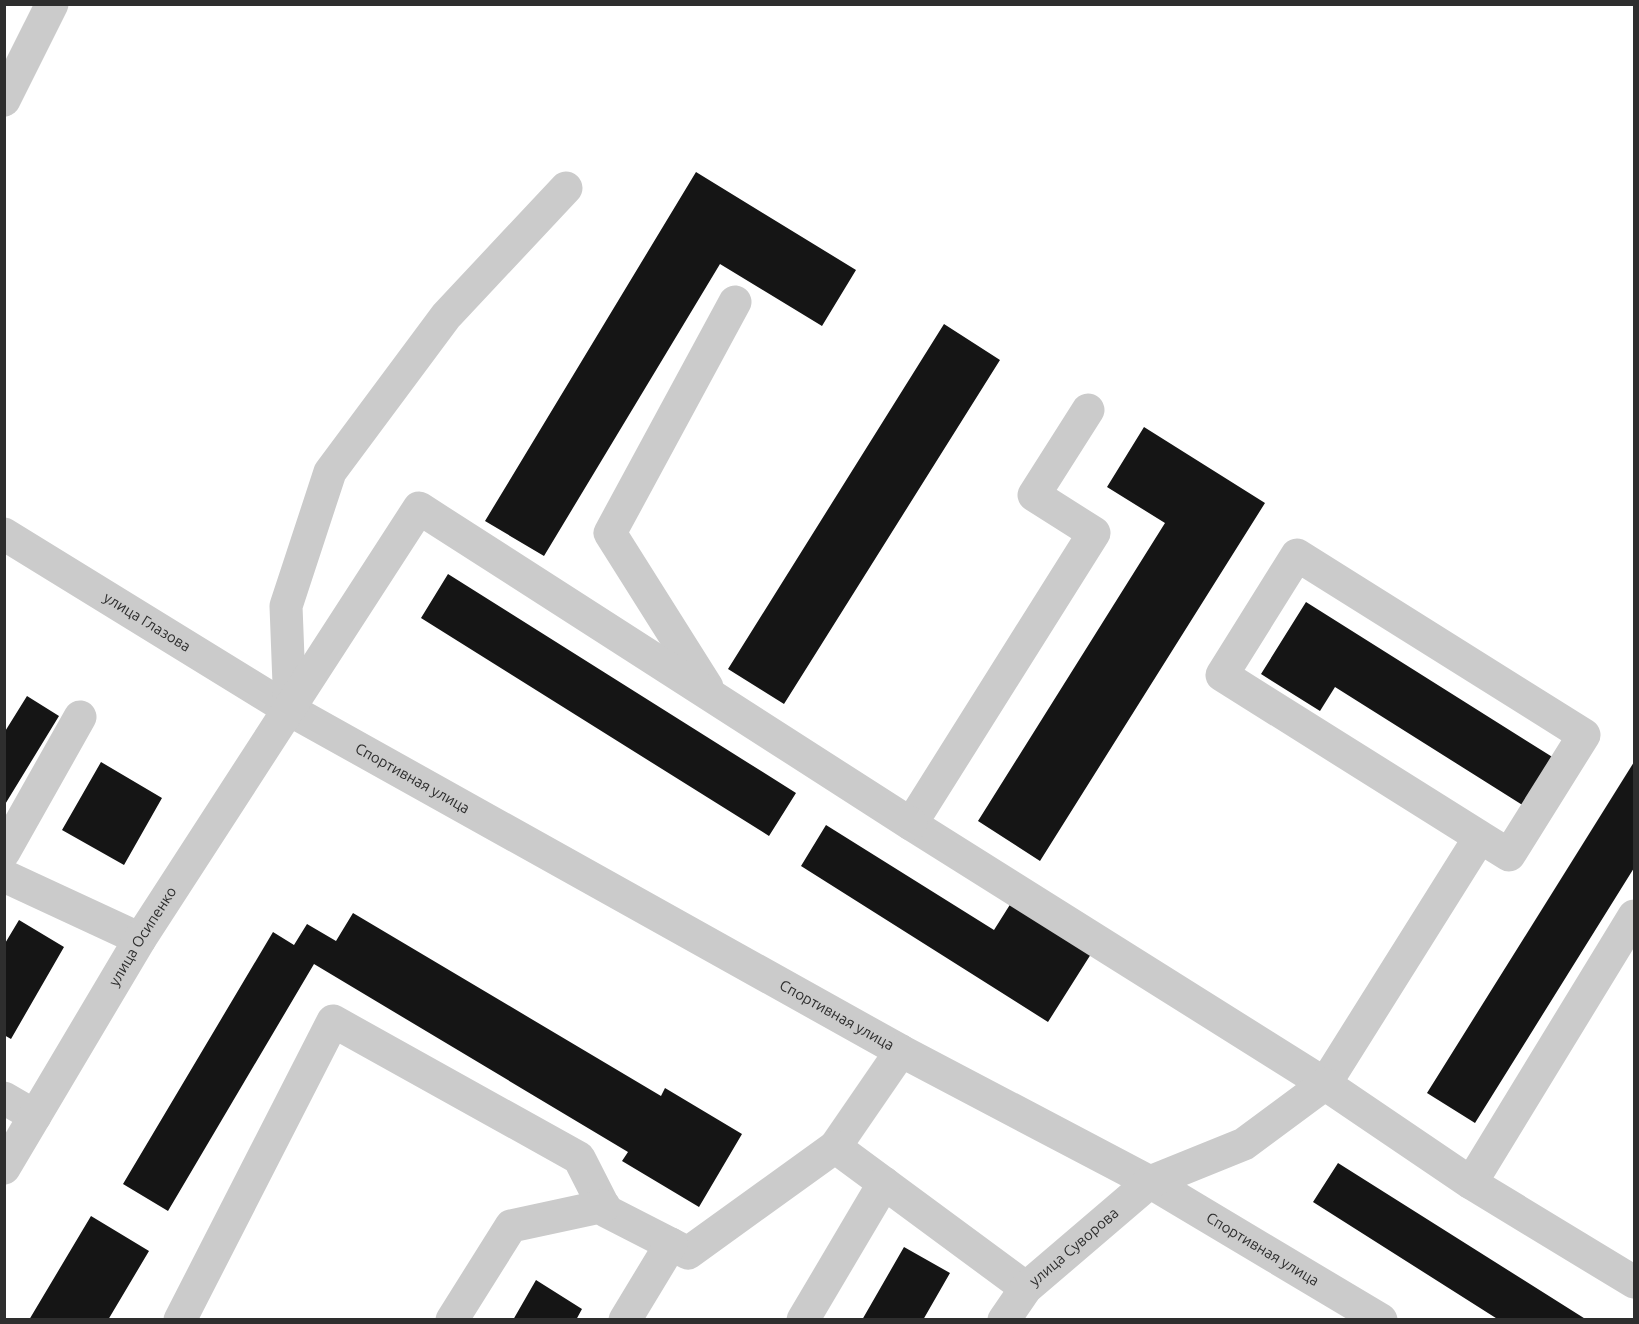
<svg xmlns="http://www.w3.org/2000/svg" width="1639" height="1324" font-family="Ubuntu,sans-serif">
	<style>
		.building { fill: #151515 }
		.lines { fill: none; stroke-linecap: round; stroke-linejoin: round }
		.minor { stroke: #cbcbcb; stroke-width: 33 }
		.labels { text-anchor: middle; stroke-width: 6; stroke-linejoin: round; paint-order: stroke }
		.street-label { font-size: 15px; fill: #2e2e2e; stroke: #fff }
	</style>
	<rect width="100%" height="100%" fill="#fff"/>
	<path class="building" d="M696,172L856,270L822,326L720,264L544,556L485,521Z
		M944,324L1000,360L784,704L728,669Z
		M1144,427L1265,503L1040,861L978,821L1165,523L1107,487Z
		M448,574L796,793L769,836L421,618Z
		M1306,602L1554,758L1524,806L1335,687L1320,711L1261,674Z
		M27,696L59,716L4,806V733Z
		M101,762L162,798L124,865L62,830Z
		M1634,762V868L1475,1123L1427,1093Z
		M826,825L994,930L1011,903L1091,954L1048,1022L801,866Z
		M353,913L661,1096L665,1088L742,1134L699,1207L622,1161L628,1152L314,964L168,1211L123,1184L273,932L294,945L307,924L336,941Z
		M19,920L64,947L11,1039L4,1035V945Z
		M1338,1163L1587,1320H1499L1313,1202Z
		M91,1216L149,1251L108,1320H29Z
		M904,1247L950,1273L923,1320H862Z
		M536,1280L582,1309L576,1320H513Z"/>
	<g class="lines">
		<g class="minor">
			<path d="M4,100L52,4"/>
			<path d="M1088,410L1034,495L1094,533L911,824L1325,1084L1480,837L1222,675L1297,555L1584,735L1509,855L1480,837"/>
			<path id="s1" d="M4,534L290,710L901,1051L1150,1182L1381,1320"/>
			<path d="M707,687L610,533L735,302"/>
			<path d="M290,710L286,606L330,472L446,316L566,188"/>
			<path d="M4,852L80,717"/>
			<path d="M4,876L140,939"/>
			<path d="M4,1098L35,1116"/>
			<path d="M835,1147L901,1051"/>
			<path id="s2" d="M4,1168L140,939L419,508L911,824"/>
			<path d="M1471,1183L1634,916"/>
			<path d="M180,1320L333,1021L579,1158L606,1211L688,1253L835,1147L1026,1288"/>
			<path d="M452,1320L511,1226L604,1206"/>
			<path d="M625,1320L671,1244"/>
			<path d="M803,1320L884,1183"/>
			<path id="s3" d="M1004,1320L1026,1288L1150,1182L1244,1144L1325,1084L1471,1183L1634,1282"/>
		</g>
	</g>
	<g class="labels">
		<g class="street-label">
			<text dy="5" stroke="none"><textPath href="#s1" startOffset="168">улица Глазова</textPath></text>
			<text dy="5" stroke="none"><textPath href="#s1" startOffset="476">Спортивная улица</textPath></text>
			<text dy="5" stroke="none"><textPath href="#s2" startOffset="270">улица Осипенко</textPath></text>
			<text dy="5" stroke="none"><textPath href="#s1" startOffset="962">Спортивная улица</textPath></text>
			<text dy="5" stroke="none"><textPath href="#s3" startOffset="102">улица Суворова</textPath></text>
			<text dy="5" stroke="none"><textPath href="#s1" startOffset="1448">Спортивная улица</textPath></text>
		</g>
	</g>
	<rect width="1639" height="1324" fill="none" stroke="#2e2e2e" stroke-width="12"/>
</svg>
